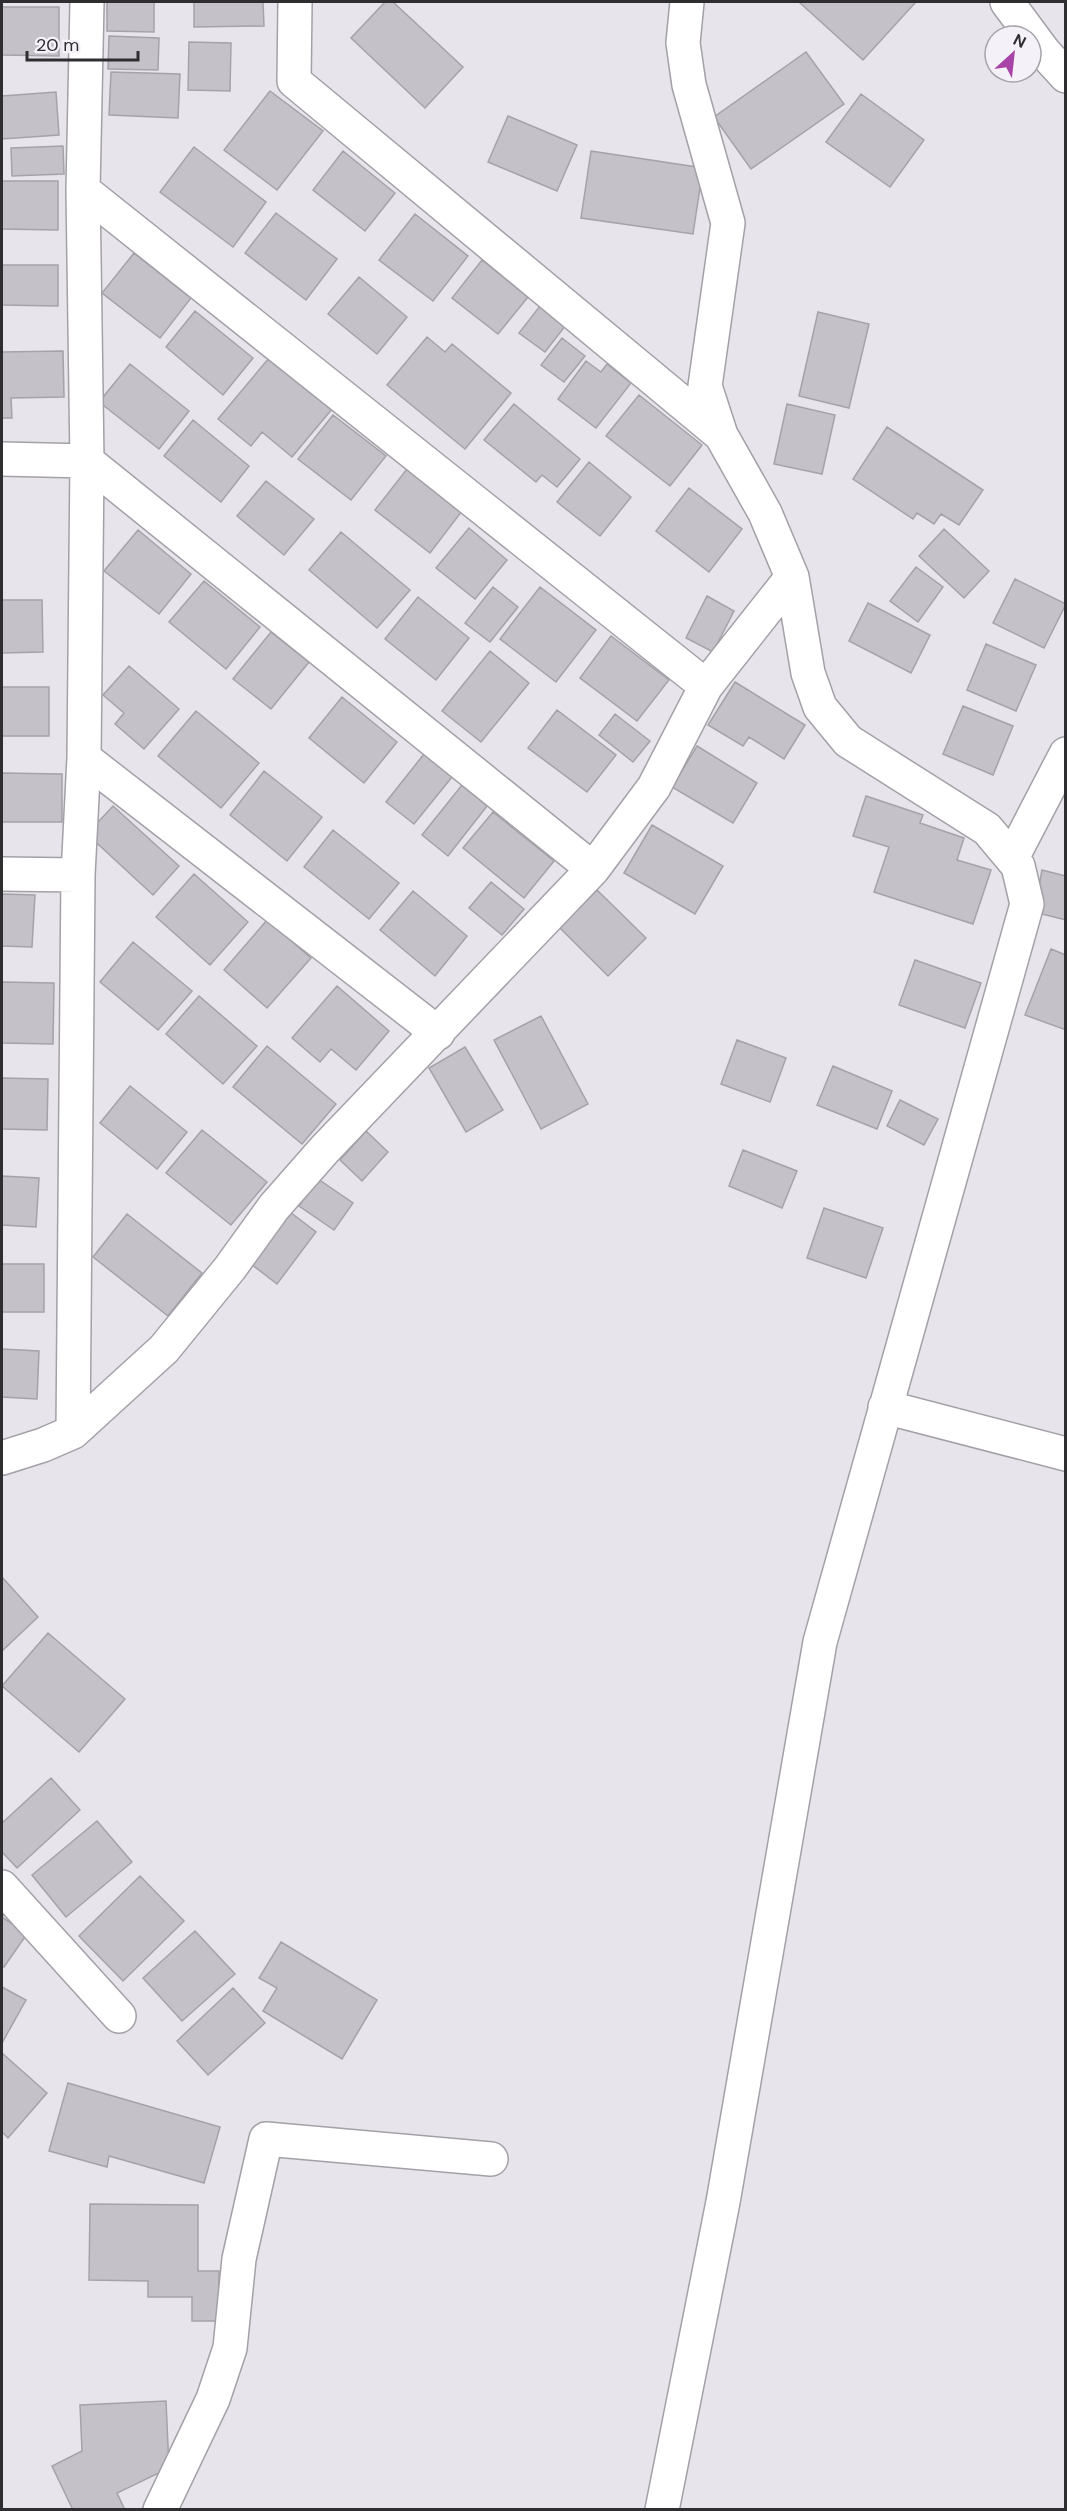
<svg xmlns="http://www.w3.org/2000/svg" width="1067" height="2511" font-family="'DM Sans',sans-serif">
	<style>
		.building { fill: #c4c1c8; stroke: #a5a2a8; stroke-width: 1.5 }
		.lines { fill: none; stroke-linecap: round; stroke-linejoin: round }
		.minor-casing { stroke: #a4a0a7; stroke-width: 36 }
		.minor { stroke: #fff; stroke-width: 33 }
	</style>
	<rect width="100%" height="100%" fill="#e8e4eb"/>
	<path class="building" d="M107,2H154V32L107,31Z
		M194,2H263L264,26L194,27Z
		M385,2H393L463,67L425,108L351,38Z
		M799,2H913L915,3L863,60Z
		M2,7H59V56L2,55Z
		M109,36L159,38L158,70L108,69Z
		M189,42L231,43L230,91L188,90Z
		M806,52L844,104L751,169L714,117Z
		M111,72L180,74L178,118L109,115Z
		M270,91L323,131L277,190L224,150Z
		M56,92L59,135L2,139V96Z
		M861,94L924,140L890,187L826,142Z
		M508,116L577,145L557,191L488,162Z
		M63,146L64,174L12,176L11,148Z
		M194,147L266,202L233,247L160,192Z
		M343,151L395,193L365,231L313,190Z
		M591,151L703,168L693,234L581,218Z
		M2,181H58V230L2,229Z
		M276,213L337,259L306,300L245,253Z
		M415,214L468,256L433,301L379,260Z
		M134,253L191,298L160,338L102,293Z
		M482,260L528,297L498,334L452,298Z
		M2,265H58V306L2,305Z
		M359,277L407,317L377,354L328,314Z
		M540,306L566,325L545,352L519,333Z
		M195,311L253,358L223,395L166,347Z
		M818,312L869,324L849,408L799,396Z
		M427,337L445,352L452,344L511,393L465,449L387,385Z
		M562,338L585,356L564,382L541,365Z
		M63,351L64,397L11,398L12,418H2V352Z
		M269,358L332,409L292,457L262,432L251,446L218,419Z
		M586,361L601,372L607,364L631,383L596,428L558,399Z
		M130,364L189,411L159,449L99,402Z
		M639,395L702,445L670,486L606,436Z
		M514,404L580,459L557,487L542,475L536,482L484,440Z
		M787,404L835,415L822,474L774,464Z
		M333,415L386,456L351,500L298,459Z
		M193,420L249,466L221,502L164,456Z
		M887,427L983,490L959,525L941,514L934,524L917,513L913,519L853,479Z
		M589,462L631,497L600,536L557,502Z
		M407,469L462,511L430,553L375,510Z
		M266,481L314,519L284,555L237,516Z
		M689,488L742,529L709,572L656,531Z
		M469,528L507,560L475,599L436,568Z
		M944,529L989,571L964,598L919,556Z
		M138,530L191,574L159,614L104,571Z
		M341,532L410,590L377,628L309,570Z
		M916,567L943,587L918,622L890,601Z
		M1015,579L1066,604L1044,648L993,623Z
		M204,581L260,627L226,669L169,622Z
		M493,587L518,607L490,642L465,623Z
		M540,587L596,630L556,682L500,639Z
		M707,596L734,611L713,652L686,638Z
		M418,597L469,638L436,680L385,639Z
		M2,600H42L43,652L2,653Z
		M868,603L930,635L911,673L849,641Z
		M271,632L309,662L271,709L233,679Z
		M611,636L669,680L637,721L580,678Z
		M986,644L1036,665L1016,711L967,690Z
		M490,651L529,683L481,742L442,711Z
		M129,666L179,709L144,749L115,724L124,713L103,695Z
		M735,682L805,725L784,759L749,737L743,746L708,725Z
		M2,687H49V736H2Z
		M342,697L397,742L364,783L309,738Z
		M963,706L1013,726L993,775L943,754Z
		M557,710L616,755L587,792L528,748Z
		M196,711L259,763L221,808L158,756Z
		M615,714L650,741L633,762L599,735Z
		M697,746L757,783L733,823L672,787Z
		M424,754L452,777L414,824L386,802Z
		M264,771L322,817L287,861L230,815Z
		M2,773L62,774V822H2Z
		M462,785L487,806L448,856L422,835Z
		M866,796L923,815L920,823L964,838L957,860L991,870L973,924L874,892L889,847L853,836Z
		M113,806L179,866L153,895L87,834Z
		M493,812L554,861L524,898L463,848Z
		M652,825L723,866L695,914L624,873Z
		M333,830L399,883L369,919L304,867Z
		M1042,870L1066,876V920L1034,912Z
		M194,874L248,922L210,965L156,917Z
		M491,882L524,909L502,935L469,908Z
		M597,890L646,938L608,976L559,927Z
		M413,891L467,936L435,976L380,930Z
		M2,894L35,895L32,947L2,946Z
		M267,920L311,958L267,1008L224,970Z
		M133,942L192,991L158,1030L100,982Z
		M1051,949L1066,955V1030L1025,1015Z
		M915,960L981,983L965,1028L899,1005Z
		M2,982L54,983L53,1044L2,1043Z
		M337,986L389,1031L356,1070L331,1049L320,1062L292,1038Z
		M199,996L257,1046L223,1084L166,1034Z
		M541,1016L588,1104L541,1129L494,1040Z
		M737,1040L786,1058L770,1102L721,1084Z
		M267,1046L336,1104L302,1144L233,1087Z
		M465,1047L503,1110L466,1132L429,1068Z
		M833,1066L892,1091L877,1129L817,1105Z
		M2,1078L48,1079L47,1130L2,1129Z
		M130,1086L187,1132L157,1169L100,1123Z
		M900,1100L938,1119L924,1145L887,1126Z
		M202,1130L267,1182L231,1225L166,1173Z
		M366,1131L388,1152L362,1181L340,1160Z
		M743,1150L797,1171L782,1208L729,1186Z
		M2,1176L39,1178L36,1227L2,1225Z
		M318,1179L353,1203L334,1230L299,1206Z
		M824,1208L883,1228L866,1278L807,1258Z
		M290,1212L316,1232L277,1284L251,1264Z
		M127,1214L202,1273L168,1316L93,1257Z
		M2,1264H44V1312H2Z
		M2,1349L39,1351L37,1399L2,1397Z
		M2,1577L38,1617L2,1651Z
		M48,1633L125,1699L79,1752L2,1686Z
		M51,1778L80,1810L17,1868L2,1852V1823Z
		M97,1821L132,1862L66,1917L32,1875Z
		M140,1876L184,1921L123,1981L79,1936Z
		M2,1905L7,1909L2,1917L27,1934L4,1967L2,1966Z
		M195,1931L235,1974L182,2021L143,1978Z
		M281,1942L377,2000L342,2059L263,2011L277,1988L259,1978Z
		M2,1987L26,2000L2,2043Z
		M233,1988L265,2023L208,2075L177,2041Z
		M2,2053L47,2093L8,2138L2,2132Z
		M68,2083L220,2127L204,2183L109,2156L107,2167L49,2151Z
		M90,2204L198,2205V2271H219L218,2321H192V2297H148V2281L89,2280Z
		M166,2401L169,2468L117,2493L125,2510H73L52,2466L82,2451L80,2405Z"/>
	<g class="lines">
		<defs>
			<path id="minor" d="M295,2L294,81L721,435
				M1007,2L1044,52L1066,76
				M83,190L706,686
				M2,459L87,461L593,869
				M84,758L438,1033
				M1012,858L1066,754
				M2,874L78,875
				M885,1407L1066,1454
				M73,1432L78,875L84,758L87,461L83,190L87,2
				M2,1458L43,1445L73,1432L164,1349L230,1268L274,1207L325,1149L593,869L654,787L706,686L792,577
				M2,1887L119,2016
				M160,2510L213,2399L230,2348L239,2259L266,2139L491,2159
				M662,2510L723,2202L820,1642L1027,904L1018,866L987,829L848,741L820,707L808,673L792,577L765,513L721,435L705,386L728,223L689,85L683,43L687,2"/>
		</defs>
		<use href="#minor" class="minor-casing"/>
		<use href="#minor" class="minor"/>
	</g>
	<rect width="1067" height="2511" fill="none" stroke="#2e2d30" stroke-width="6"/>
	<g transform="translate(1013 54) rotate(27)"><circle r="28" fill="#f5f1f9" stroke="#a5a3a9" stroke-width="1.5"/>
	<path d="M0-4.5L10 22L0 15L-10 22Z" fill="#a843a7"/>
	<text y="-9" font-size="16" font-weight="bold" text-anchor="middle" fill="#2e2d30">N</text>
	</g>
	<path d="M27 51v9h111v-9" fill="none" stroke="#2e2d30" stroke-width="3"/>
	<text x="36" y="51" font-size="18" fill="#2e2d30" stroke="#f5f1f9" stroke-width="4.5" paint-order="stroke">20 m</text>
</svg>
